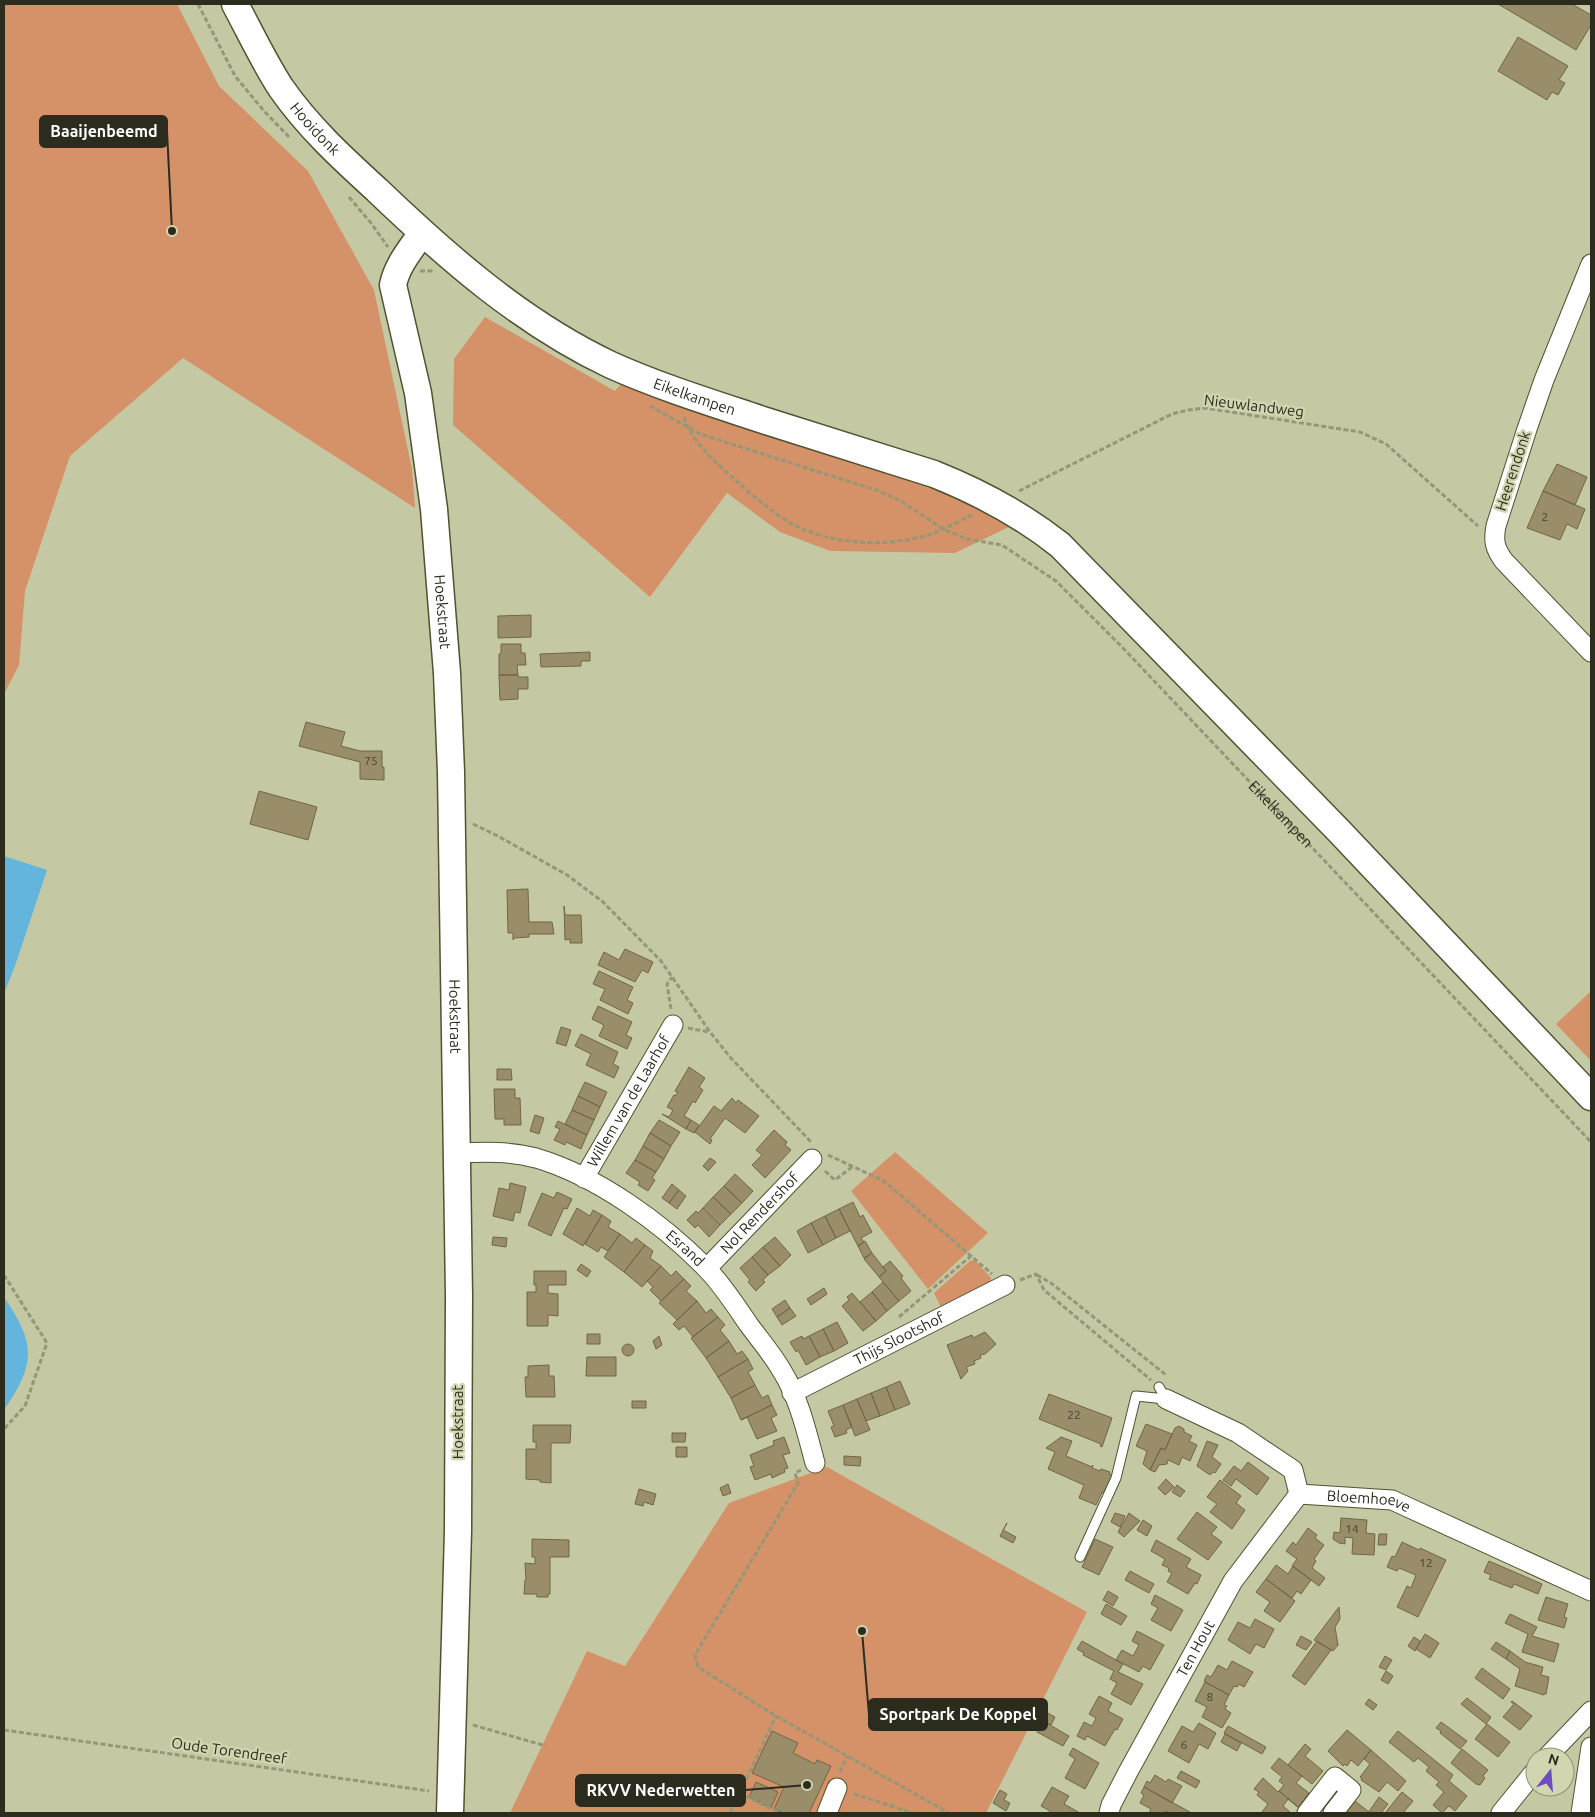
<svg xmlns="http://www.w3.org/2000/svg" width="1595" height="1817" font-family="Ubuntu,sans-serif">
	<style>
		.green { fill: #d59269 }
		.water { fill: #63b5dd }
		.building { fill: #998d6a; stroke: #716644 }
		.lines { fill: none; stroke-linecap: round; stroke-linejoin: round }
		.lane-casing { stroke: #505231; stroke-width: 11 }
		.street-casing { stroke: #505231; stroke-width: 21 }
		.secondary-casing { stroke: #505231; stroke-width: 29 }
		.path { stroke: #949778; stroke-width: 3; stroke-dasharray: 5 2.5; stroke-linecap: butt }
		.lane { stroke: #fff; stroke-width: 9 }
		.street { stroke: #fff; stroke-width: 19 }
		.secondary { stroke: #fff; stroke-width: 26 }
		.labels { text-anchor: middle; stroke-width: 4.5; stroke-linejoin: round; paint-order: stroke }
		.number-label { font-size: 12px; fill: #464431 }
		.street-label { font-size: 15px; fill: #2b2c1e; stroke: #d2d6b0 }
		.leader { fill: none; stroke: #2b2c1e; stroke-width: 2 }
		.callout-dot { fill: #2b2c1e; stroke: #d2d6b0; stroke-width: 2 }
		.callout { fill: #2b2c1e; stroke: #2b2c1e; stroke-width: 2 }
		.callout-label { font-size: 16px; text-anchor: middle; font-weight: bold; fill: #fff }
	</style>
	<rect width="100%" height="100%" fill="#c5c9a3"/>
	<path class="green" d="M4,4H177L219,86L308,171L374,290L412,469L415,508L183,358L70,456L25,591L19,665L4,694Z
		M485,317L615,391L625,379L946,488L1015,524L955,553L830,551L780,532L727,493L650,597L453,425L454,359Z
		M1591,991V1061L1556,1024Z
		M895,1152L988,1233L928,1289L851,1191Z
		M975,1260L991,1278L990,1287L942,1309L934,1293L970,1261Z
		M827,1467L1087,1612L986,1813H510L587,1651L625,1666L729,1503Z"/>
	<path class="water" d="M4,856L47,870L16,963L4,994Z
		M4,1297C36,1344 36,1363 4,1410Z"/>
	<path class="building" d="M1498,4H1572L1591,15V25L1576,50Z
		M1518,37L1568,66L1559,80L1565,83L1558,95L1552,92L1547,100L1498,71Z
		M1557,464L1587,477L1575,505L1543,491Z
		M1543,491L1585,509L1577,529L1567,524L1560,540L1527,528Z
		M531,615V637L498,638V616Z
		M501,644H521V653H525L526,665H517L518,675H499V654H501Z
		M590,652V661H581V666L541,667L540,654Z
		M499,675H518V677H528V689H518V699L500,700Z
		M306,722L345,732L341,746L360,751H382V767H384V780L360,779V762L299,746Z
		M259,791L317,807L308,840L250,824Z
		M528,889L529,922H552L554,934H529V937L514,938L513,940V933H508L507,890Z
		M564,906L565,915H581L582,943H570V939L565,940Z
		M625,949L653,962L648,973L642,970L635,982L598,965L604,952L619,960Z
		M599,971L633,987L627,1000L633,1003L628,1014L600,1000L605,989L593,984Z
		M598,1006L632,1022L626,1035L632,1038L627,1049L599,1036L604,1025L592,1019Z
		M561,1027L571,1030L566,1046L556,1043Z
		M581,1034L618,1052L613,1064L619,1067L614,1078L586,1065L591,1054L575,1046Z
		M689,1067L705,1078L699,1087L703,1090L695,1103L693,1101L684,1116L691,1120L686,1129L662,1114L669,1117L673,1110L667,1107L674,1095L675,1096L678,1092L675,1091Z
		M497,1069H511L512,1080H497Z
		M585,1082L607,1092L600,1107L578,1096Z
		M494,1089H515V1098H520L521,1125H504V1119H495Z
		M578,1096L600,1107L594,1120L572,1110Z
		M732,1098L736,1103L738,1100L759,1116L745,1133L725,1118L710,1139L712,1140L710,1144L695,1132L714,1106L721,1111Z
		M572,1110L594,1120L587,1135L565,1124Z
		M535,1115L544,1118L539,1134L530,1131Z
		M659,1120L680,1132L671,1146L650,1133Z
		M691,1120L699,1125L694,1133L686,1129Z
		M558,1121L587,1135L581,1149L566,1142L565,1145L554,1140L560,1129L555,1127Z
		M774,1130L787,1142L785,1145L791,1150L765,1178L752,1165L762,1155L756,1150Z
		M650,1133L671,1146L664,1159L643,1146Z
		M643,1146L664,1159L656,1172L635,1160Z
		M710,1158L716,1162L708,1171L703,1166Z
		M635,1160L656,1172L652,1178L655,1180L648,1191L638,1185L640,1182L626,1173Z
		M735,1174L753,1191L742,1203L724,1186Z
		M510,1183L526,1187L520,1213L515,1212L513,1221L493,1216L499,1188L509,1190Z
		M672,1184L679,1190L669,1203L662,1198Z
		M724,1186L742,1203L731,1214L713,1197Z
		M679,1190L686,1196L677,1209L669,1203Z
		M557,1192L572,1199L567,1209L564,1208L551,1236L528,1225L542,1193L554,1198Z
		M713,1197L731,1214L720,1225L703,1208Z
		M853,1202L860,1217L863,1215L872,1232L861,1238L864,1242L858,1246L839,1209Z
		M577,1208L590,1216L593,1210L602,1215L583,1246L563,1234Z
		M703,1208L720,1225L709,1237L698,1225L695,1228L687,1220L696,1211L698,1213Z
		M839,1209L850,1231L836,1238L825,1216Z
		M602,1215L611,1221L608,1227L620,1234L608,1251L601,1247L598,1252L585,1244Z
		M825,1216L836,1238L823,1245L811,1223Z
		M811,1223L823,1245L808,1253L797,1231Z
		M620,1234L632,1243L636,1238L645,1245L624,1272L604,1257Z
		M493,1237L507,1238L506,1247L492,1245Z
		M775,1237L791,1255L780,1266L763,1247Z
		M865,1241L872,1253L864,1258L858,1246Z
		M645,1245L653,1251L650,1258L661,1266L642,1287L624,1272Z
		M763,1247L780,1266L768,1275L752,1257Z
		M872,1253L886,1271L879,1277L864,1259Z
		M752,1257L768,1275L763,1280L765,1282L756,1291L748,1282L750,1280L740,1268Z
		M890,1261L903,1276L901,1278L911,1291L899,1301L879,1277L886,1271L883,1267Z
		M581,1264L591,1271L587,1277L577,1270Z
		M661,1266L671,1276L676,1271L684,1279L661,1301L650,1290L653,1287L647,1281Z
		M534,1271H566V1285H548V1293L558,1294V1316L548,1315V1326H527V1292H536V1285H534Z
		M684,1279L691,1286L686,1291L697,1301L677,1320L659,1303Z
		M883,1282L899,1301L887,1311L872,1292Z
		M824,1288L827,1294L811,1305L807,1299Z
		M872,1292L887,1311L876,1321L860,1302Z
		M852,1293L876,1321L863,1331L842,1306L849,1300L847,1297Z
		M785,1300L790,1308L777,1317L772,1309Z
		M697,1301L706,1313L711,1309L718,1317L693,1337L684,1326L679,1330L673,1324Z
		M790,1308L796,1316L782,1325L777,1317Z
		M718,1317L725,1325L720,1330L729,1341L706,1358L691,1338Z
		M837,1322L848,1343L834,1351L823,1329Z
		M823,1329L834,1351L820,1357L809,1336Z
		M985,1332L996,1344L985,1354L980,1355L981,1358L974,1361L975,1364L966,1367L968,1371L961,1379L947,1345L972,1335L973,1338Z
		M587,1334H600V1344H587Z
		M659,1336L662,1345L656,1349L653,1341Z
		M802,1336L803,1339L809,1336L820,1357L806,1365L798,1350L796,1352L790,1342Z
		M729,1341L737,1354L742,1351L748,1359L718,1377L706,1358Z
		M622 1350a6 6 0 1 1 12 0a6 6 0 1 1-12 0Z
		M587,1357H616V1376H586Z
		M748,1359L753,1369L748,1372L755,1385L731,1398L718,1377Z
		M549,1365V1376H554L555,1397H526L525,1377H528V1366Z
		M900,1381L910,1404L895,1410L886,1387Z
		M755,1385L762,1398L768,1395L772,1405L741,1420L731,1398Z
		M886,1387L895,1410L880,1416L871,1393Z
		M871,1393L880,1416L866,1421L857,1399Z
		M1049,1394L1112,1418L1102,1447L1100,1446L1101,1444L1039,1419Z
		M857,1399L870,1430L855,1436L843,1405Z
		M632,1401H646V1408H632Z
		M772,1405L777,1415L771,1418L777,1431L757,1439L747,1417L741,1420Z
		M843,1405L852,1427L846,1430L847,1433L835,1437L831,1427L834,1426L828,1411Z
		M1146,1424L1172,1434L1165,1450L1161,1448L1150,1470L1143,1464L1147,1451L1136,1446Z
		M533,1425H571L570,1443H551V1483L540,1482V1480L526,1479V1449H536V1442H533Z
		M1179,1426L1184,1429V1432L1192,1436L1189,1441L1197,1445L1190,1461L1182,1457L1179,1465L1168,1460L1167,1464L1159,1465L1155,1472L1150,1470L1161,1448L1165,1450L1175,1428Z
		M672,1433H686L685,1442H672Z
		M784,1437L790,1453L783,1455L788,1468L784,1469L785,1472L772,1478L771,1474L755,1480L750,1467L754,1466L750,1455L774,1445L773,1441Z
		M1061,1437L1072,1441L1066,1456L1092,1467L1093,1465L1092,1468L1100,1471L1101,1469L1110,1472L1109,1474L1112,1475L1105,1493L1102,1492L1096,1505L1079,1498L1084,1485L1048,1469L1055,1452L1046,1448Z
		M1207,1441L1218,1445L1212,1457L1221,1464L1215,1473L1213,1472L1210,1475L1197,1466Z
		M676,1447H687V1457H676Z
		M844,1456L861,1457L860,1466L844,1465Z
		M1248,1462L1269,1478L1257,1495L1236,1479L1231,1486L1223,1480L1234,1466L1241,1471Z
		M1166,1479L1174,1487L1165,1495L1158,1488Z
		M1220,1480L1241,1496L1236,1503L1245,1510L1232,1529L1210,1512L1217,1504L1207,1497Z
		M728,1484L731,1493L723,1496L720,1488Z
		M1177,1485L1185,1491L1180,1497L1172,1492Z
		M639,1489L656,1494L653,1505L644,1502L643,1506L635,1504Z
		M1197,1512L1217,1527L1211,1534L1222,1542L1208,1560L1177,1539Z
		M1115,1513L1125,1516L1120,1527L1111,1522Z
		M1129,1513L1140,1521L1124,1537L1118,1532Z
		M1341,1518L1367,1520L1366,1533L1375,1534L1374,1555L1352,1554L1353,1538L1345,1537V1544L1339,1543L1333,1539L1334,1532L1340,1533Z
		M1143,1520L1152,1526L1147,1536L1137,1530Z
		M1007,1523L1003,1530L1016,1537L1013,1543L1000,1536Z
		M1308,1528L1317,1535L1315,1538L1324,1545L1314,1559L1316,1561L1312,1568L1325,1578L1319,1586L1292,1566L1297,1559L1286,1551L1293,1542L1296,1545Z
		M1379,1534H1387L1386,1545H1378Z
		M532,1539L569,1540V1557H550V1594H548V1597H537V1594H524L525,1580H526L525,1563L535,1564V1557H532Z
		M1095,1539L1113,1547L1099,1575L1082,1567Z
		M1156,1540L1191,1559L1186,1567L1201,1575L1197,1584L1195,1583L1188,1594L1167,1582L1172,1573L1168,1571L1169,1568L1162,1565L1165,1559L1151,1551Z
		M1402,1542L1419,1550L1420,1548L1446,1560L1418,1617L1397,1607L1407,1586L1411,1588L1416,1575L1399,1568L1397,1571L1387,1567L1392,1556L1395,1557Z
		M1489,1561L1542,1584L1538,1594L1514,1584L1512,1588L1489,1579L1491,1575L1484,1572Z
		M1276,1565L1288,1574L1293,1566L1311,1580L1301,1594L1297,1591L1292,1598L1266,1579Z
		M1130,1571L1154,1584L1149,1593L1125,1580Z
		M1266,1579L1295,1601L1280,1622L1264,1611L1270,1602L1256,1592Z
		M1108,1591L1118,1597L1113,1606L1103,1600Z
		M1155,1595L1183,1610L1171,1631L1151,1620L1158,1608L1151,1604Z
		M1546,1597L1568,1604L1564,1617L1567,1618L1564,1628L1538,1620Z
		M1106,1604L1127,1616L1121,1625L1101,1614Z
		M1339,1607L1340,1619L1335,1627L1338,1645L1333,1651L1314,1640Z
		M1510,1614L1537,1627L1532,1636L1559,1644L1554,1662L1522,1652L1528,1634L1505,1623Z
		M1255,1619L1274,1629L1264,1648L1256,1644L1250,1654L1228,1640L1238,1622L1250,1628Z
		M1137,1631L1164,1645L1150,1670L1143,1666L1139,1672L1116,1660L1122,1650L1133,1656L1139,1645L1132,1641Z
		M1425,1634L1439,1643L1430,1658L1416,1649Z
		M1301,1636L1312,1642L1306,1650L1296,1645Z
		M1414,1637L1420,1641L1415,1651L1408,1646Z
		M1082,1641L1123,1664L1118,1672L1143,1684L1131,1705L1111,1694L1117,1683L1110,1679L1114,1671L1083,1655L1084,1653L1077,1649Z
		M1317,1641L1331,1650L1305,1685L1292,1676Z
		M1496,1642L1510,1651L1506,1659L1491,1649Z
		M1510,1651L1525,1662L1543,1667L1541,1675L1549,1677L1546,1694H1544V1695L1515,1686L1520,1669L1506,1659Z
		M1385,1656L1392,1660L1386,1670L1379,1667Z
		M1232,1661L1253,1672L1244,1687L1239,1684L1237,1687L1234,1686L1229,1695L1204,1681L1207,1675L1211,1677L1218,1665L1227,1670Z
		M1482,1668L1510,1689L1503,1699L1475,1678Z
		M1386,1671L1393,1676L1388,1684L1381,1680Z
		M1205,1682L1229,1695L1224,1705L1227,1706L1225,1709L1231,1713L1222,1728L1202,1717L1207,1707L1195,1701Z
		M1099,1696L1112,1703L1108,1711L1123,1719L1117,1730L1115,1729L1105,1746L1087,1736L1085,1740L1077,1736L1084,1722L1092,1726L1096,1718L1089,1714Z
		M1467,1698L1491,1717L1486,1724L1461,1704Z
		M1369,1699L1377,1705L1373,1710L1365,1704Z
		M1512,1701L1532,1716L1520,1730L1503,1717L1514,1704L1511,1702Z
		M1042,1710L1055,1717L1051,1725L1038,1718Z
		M1043,1721L1069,1736L1063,1746L1037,1732Z
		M1441,1722L1467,1741L1460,1749L1440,1733L1441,1731L1436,1728Z
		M1199,1723L1216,1733L1208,1749L1199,1744L1189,1763L1168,1751L1182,1726L1193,1732Z
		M1487,1724L1510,1742L1498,1757L1475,1739Z
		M1228,1726L1266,1747L1262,1754L1224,1733Z
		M1347,1730L1371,1750L1358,1766L1351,1760L1347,1766L1345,1764L1343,1766L1328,1751Z
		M772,1731L798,1743L793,1753L815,1764L817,1760L831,1766L809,1813H783L774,1809L784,1787L752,1773Z
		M1398,1731L1453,1775L1449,1781L1467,1796L1455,1811L1449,1806L1442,1813L1433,1805L1444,1792L1436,1785L1439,1782L1426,1771L1429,1767L1418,1758L1414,1762L1389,1742Z
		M1225,1734L1241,1743L1237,1751L1221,1742Z
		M1305,1744L1311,1749L1305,1756L1323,1771L1312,1784L1288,1765Z
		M1073,1748L1099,1763L1085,1789L1065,1778L1075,1759L1069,1755Z
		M1462,1749L1488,1770L1483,1776L1485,1778L1480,1785L1476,1784L1451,1763Z
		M1371,1750L1406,1781L1398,1791L1387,1782L1379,1792L1361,1780L1362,1778L1360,1777L1370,1764L1364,1759Z
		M1279,1758L1302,1776L1296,1783L1309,1793L1298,1807L1279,1791L1284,1785L1279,1781L1282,1777L1271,1768Z
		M1181,1771L1200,1781L1196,1788L1177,1778Z
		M1155,1775L1166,1782L1168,1779L1182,1786L1172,1803L1144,1787L1147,1781L1150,1783Z
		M1263,1778L1278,1792L1279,1791L1298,1807L1288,1799L1283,1806L1291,1813H1263L1262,1812L1268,1804L1257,1795L1259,1792L1254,1789Z
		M756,1782L778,1792L771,1808L749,1797Z
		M1052,1787L1069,1796L1064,1804L1080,1813H1049L1050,1811L1041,1806Z
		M1144,1787L1190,1812V1813H1169L1165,1811L1164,1813H1149L1151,1809L1140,1803L1144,1795L1141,1793Z
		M1000,1790L1007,1794L1004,1800L1010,1803L1006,1811L993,1803Z
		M1402,1792L1413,1801L1403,1813H1385Z
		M1379,1797L1388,1804L1381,1813H1368Z
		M1355,1801L1369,1812L1368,1813H1346Z"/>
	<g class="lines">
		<defs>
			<path id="lane" d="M1080,1557L1116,1478L1136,1396L1166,1399L1159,1387"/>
			<g id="street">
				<path d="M1591,264L1544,380L1527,429L1496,526C1493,541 1495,549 1504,561L1591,652"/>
				<path id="s2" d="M457,1153C484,1152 510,1151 536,1158C597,1176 662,1223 706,1268C722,1284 736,1306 749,1325C760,1340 773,1355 782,1371C799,1398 807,1433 815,1463"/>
				<path id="s3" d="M584,1178L673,1025"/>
				<path id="s4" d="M707,1268L812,1159"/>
				<path id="s5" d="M792,1393L1005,1285"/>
				<path id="s6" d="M1166,1399L1238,1433L1293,1470L1299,1494L1392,1500L1591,1591"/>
				<path d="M1547,1757L1591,1711"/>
				<path d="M827,1813L837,1788"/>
				<path id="s7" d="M1109,1813L1111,1805L1128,1772L1233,1581L1299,1494"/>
				<path d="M1307,1813L1335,1777L1351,1790L1333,1813"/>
				<path d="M1501,1813L1535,1771"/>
				<path d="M1581,1813L1591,1747"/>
			</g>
			<g id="secondary">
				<path id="s8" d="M235,4C250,32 264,62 281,88C308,127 343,159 377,190C447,257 522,323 611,365C660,387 712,403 763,420C820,438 877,456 934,474C979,492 1022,515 1060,545L1338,830L1591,1097"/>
				<path id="s9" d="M422,233C411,249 397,265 393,285L418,393L434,509L447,673L451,772L459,1296L458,1531L450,1813"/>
			</g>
		</defs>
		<use href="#lane" class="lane-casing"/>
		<use href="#street" class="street-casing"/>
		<use href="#secondary" class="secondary-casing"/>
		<g class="path">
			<path d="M198,4L235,76L264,111L290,138"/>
			<path d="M349,197L371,223L388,247"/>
			<path d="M420,271H434"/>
			<path id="s1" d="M650,406L700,434L879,491L899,500L943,529L967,539L1002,545L1056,581L1123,648L1591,1142"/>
			<path d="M684,417C691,441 714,461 733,478C750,493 768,509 787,521C827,545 884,548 928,535C944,530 958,522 973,514"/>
			<path d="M1019,491L1172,414L1188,410L1205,408L1360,432L1386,444L1478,526"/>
			<path d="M473,824L498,836L567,875L603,902L661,961L710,1032L730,1057L811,1142"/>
			<path d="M671,1009L667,984L672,977"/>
			<path d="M688,1028L709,1032"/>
			<path d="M828,1155L884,1181L992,1274"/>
			<path d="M825,1171L835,1180L852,1167"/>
			<path d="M4,1275L47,1343L25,1406L4,1429"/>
			<path d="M1037,1275L1051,1283L1166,1375"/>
			<path d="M1020,1280L1036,1274L1044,1290L1151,1380"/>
			<path d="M899,1317L971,1256"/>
			<path d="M801,1470L795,1473L798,1483L695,1655L698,1667L776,1716L949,1813"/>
			<path d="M473,1725L546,1746"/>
			<path d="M4,1730L429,1791"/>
			<path d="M840,1772L847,1756"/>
			<path d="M739,1793L780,1813"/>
			<path d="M854,1794L913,1813"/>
			<path d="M730,1813L776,1716"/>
		</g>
		<use href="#lane" class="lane"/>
		<use href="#street" class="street"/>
		<use href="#secondary" class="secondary"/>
	</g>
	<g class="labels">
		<g class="number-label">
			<text x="1545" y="521">2</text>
			<text x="371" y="765">75</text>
			<text x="1074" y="1419">22</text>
			<text x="1352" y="1533">14</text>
			<text x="1426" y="1567">12</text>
			<text x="1210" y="1701">8</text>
			<text x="1184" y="1749">6</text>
		</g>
		<g class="street-label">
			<text dy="5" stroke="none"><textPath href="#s8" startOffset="149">Hooidonk</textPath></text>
			<text dy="5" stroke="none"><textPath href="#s8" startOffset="619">Eikelkampen</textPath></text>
			<text transform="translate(1254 406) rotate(7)" y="5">Nieuwlandweg</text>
			<text transform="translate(1513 471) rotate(-72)" y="5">Heerendonk</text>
			<text dy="5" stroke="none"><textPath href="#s9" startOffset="391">Hoekstraat</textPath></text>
			<text dy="5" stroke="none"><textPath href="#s1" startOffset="770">Eikelkampen</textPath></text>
			<text dy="5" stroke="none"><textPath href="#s9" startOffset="796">Hoekstraat</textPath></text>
			<text dy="5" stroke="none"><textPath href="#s3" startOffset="89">Willem van de Laarhof</textPath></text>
			<text dy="5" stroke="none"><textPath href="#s4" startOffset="76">Nol Rendershof</textPath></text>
			<text dy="5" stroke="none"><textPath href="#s2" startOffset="255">Esrand</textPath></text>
			<text dy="5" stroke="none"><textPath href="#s5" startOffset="120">Thijs Slootshof</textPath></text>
			<text transform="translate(458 1422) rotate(-90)" y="5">Hoekstraat</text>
			<text dy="5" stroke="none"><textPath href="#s6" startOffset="241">Bloemhoeve</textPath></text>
			<text dy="5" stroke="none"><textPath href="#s7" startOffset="186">Ten Hout</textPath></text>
			<text transform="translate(229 1751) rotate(8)" y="5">Oude Torendreef</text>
		</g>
	</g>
	<path class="leader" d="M172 231L167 131M862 1631L869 1715M807 1785L745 1790"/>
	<g class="callout-dot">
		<circle cx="172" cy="231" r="5"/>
		<circle cx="862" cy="1631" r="5"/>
		<circle cx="807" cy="1785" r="5"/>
	</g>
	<g class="callout">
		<rect x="40" y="116" width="127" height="31" rx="5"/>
		<rect x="869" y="1699" width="178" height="31" rx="5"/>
		<rect x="576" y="1775" width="169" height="31" rx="5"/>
	</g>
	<g class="callout-label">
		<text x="104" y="137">Baaijenbeemd</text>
		<text x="958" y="1720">Sportpark De Koppel</text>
		<text x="661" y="1796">RKVV Nederwetten</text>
	</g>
	<rect width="1595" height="1817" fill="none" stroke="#2b2c1e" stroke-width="10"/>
	<g transform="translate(1550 1772) rotate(17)"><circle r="24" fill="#d2d6b0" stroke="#8f9276"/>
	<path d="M0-4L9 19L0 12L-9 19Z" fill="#6e4bc4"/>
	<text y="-8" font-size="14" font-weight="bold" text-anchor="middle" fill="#2b2c1e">N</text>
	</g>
</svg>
